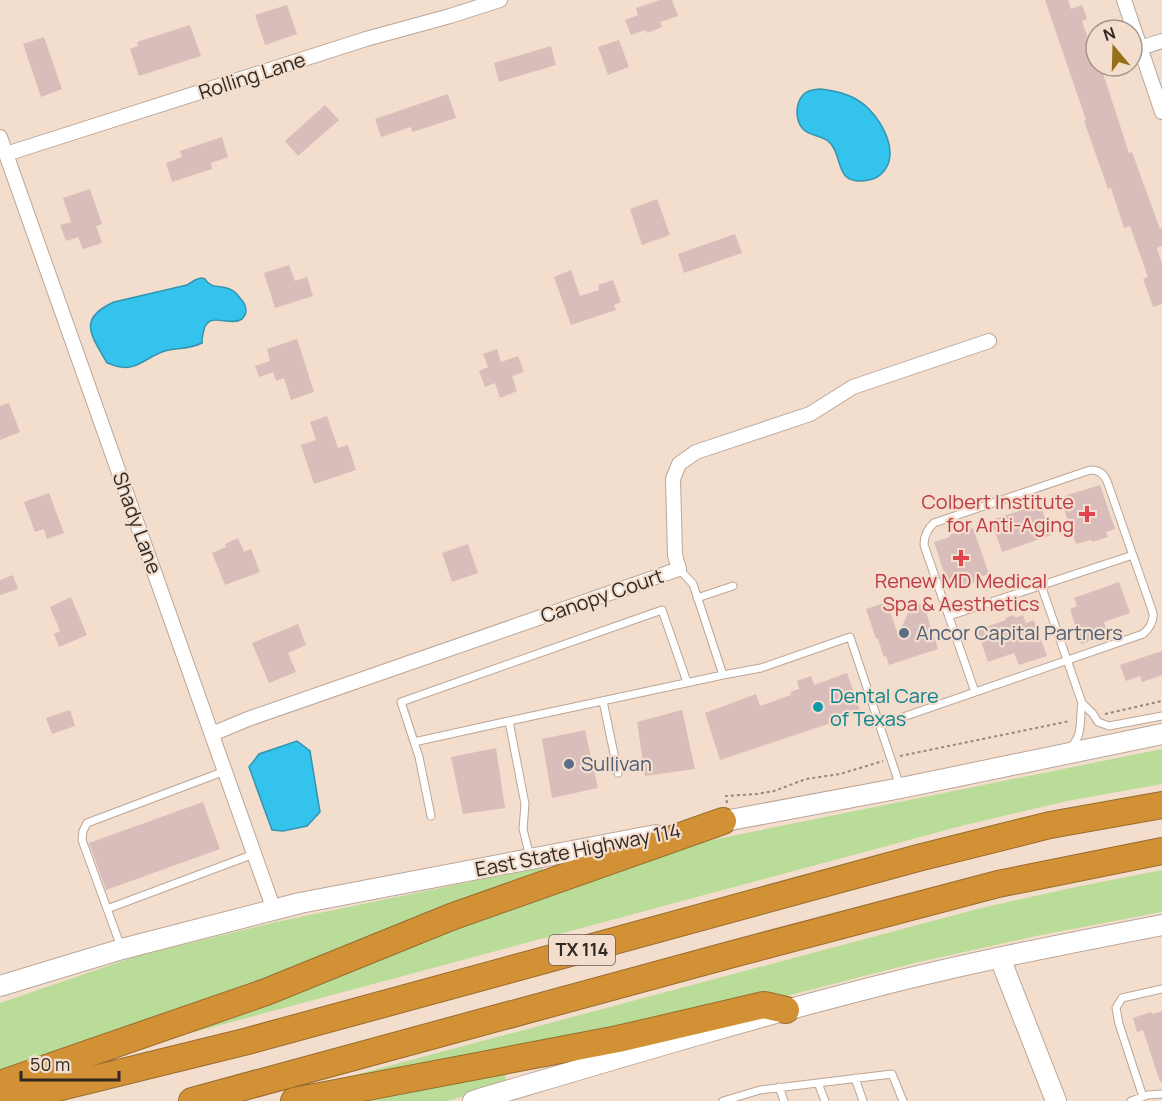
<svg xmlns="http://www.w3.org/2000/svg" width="1162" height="1101" font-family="Manrope,sans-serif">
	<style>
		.green { fill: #b9dd98 }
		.water { fill: #34c3ec; stroke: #3394af; stroke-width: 1.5 }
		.building { fill: #d9bdbb }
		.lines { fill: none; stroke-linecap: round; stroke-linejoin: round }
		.lane-casing { stroke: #bba697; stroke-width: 9 }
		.street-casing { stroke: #bba697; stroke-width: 16 }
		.secondary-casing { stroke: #bba697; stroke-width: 22 }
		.highway-casing { stroke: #996c2e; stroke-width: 28 }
		.path { stroke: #97877c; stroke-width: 2; stroke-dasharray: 3 3; stroke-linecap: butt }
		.lane { stroke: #fff; stroke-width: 7 }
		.street { stroke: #fff; stroke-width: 14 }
		.secondary { stroke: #fff; stroke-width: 20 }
		.highway { stroke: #d19134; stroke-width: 26 }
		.health-dot { fill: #e0444e; stroke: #f3ddcd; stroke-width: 2 }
		.service-dot { fill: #5c6f8a; stroke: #f3ddcd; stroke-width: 2 }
		.culture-dot { fill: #0f9aa8; stroke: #f3ddcd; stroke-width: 2 }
		.labels { text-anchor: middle; stroke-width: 4.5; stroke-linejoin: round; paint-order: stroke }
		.shield { fill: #f3ddcd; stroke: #6a5e55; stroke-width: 1.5 }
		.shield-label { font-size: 18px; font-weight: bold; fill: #302822 }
		.street-label { font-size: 20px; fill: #302822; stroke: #f3ddcd }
		.health-label { font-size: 20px; fill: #be3a42; stroke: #f3ddcd; text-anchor: end }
		.service-label { font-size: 20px; fill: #4e5e75; stroke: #f3ddcd; text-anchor: start }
		.culture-label { font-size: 20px; fill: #0d838f; stroke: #f3ddcd; text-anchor: start }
	</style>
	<rect width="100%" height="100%" fill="#f3ddcd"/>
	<path class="green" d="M1162,749V784L1067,801L961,826L187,1034L185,1028L362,959L702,842Z
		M542,867L544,874L288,976L0,1075V1003L137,956L276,922Z
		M1162,870V912L1036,936L915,963L736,1009L321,1084L981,908L1071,888Z
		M503,1069L507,1084L447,1101H337Z"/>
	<path class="water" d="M820,89C838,91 855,95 869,109C883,124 899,152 884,171C880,176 875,179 869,180C832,187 845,155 828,141C820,135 810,136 803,129C795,120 795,104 803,95C808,90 813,90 820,89Z
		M201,278L205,279C213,293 228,280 240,298C243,301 246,306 246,311C246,314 244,317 242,319C228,328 207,308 203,334C202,337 202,340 202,343C188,350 178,347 165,351C150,355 137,370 121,367C116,367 111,364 107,363C92,336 76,319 114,302L187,285L195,280Z
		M297,741L310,751L320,812L307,826L283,831L272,830L249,767L259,754Z"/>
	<path class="building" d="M660,0H672L678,16L660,22L662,27L647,33L646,30L631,35L625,20L638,15L636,8Z
		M1045,0H1068L1071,9L1082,5L1087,19L1082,21L1096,61V66H1098L1099,71L1102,70L1129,153L1132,152L1160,229L1162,228V246L1157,248L1162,264V304L1153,307L1143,279L1148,277L1130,226L1124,228L1111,188L1108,189L1084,121L1086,120Z
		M287,5L297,34L265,45L255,15Z
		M190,25L201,56L139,76L130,49L138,46L137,42Z
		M44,37L62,89L41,97L23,44Z
		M619,40L629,67L608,75L598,47Z
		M551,46L556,65L499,82L494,63Z
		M448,94L456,118L412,132L411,127L381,137L375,119Z
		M325,105L339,120L298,156L285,141Z
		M222,137L228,157L211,163L212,169L172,182L166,163L182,157L180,151Z
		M90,189L102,224L96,226L102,243L83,249L78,237L66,241L60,225L71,222L63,198Z
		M657,199L670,235L642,245L630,209Z
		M735,234L742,253L684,273L678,254Z
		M289,265L295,281L307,277L313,296L275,308L264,273Z
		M571,270L580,296L599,290L598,285L613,280L621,302L614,305L616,310L571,325L554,277Z
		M297,339L314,392L291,400L284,378L276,381L273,372L259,377L255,366L270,361L267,349Z
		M497,349L501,362L518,356L524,372L512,376L517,391L500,398L495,383L485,387L479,371L488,367L483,354Z
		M9,403L20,432L0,440V406Z
		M327,416L338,448L348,445L356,470L314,484L301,445L316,440L310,422Z
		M1100,485L1115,529L1106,532L1108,537L1092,542L1091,540L1076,544L1060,498L1067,496V495Z
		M49,493L64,533L47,539L44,529L35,532L24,502Z
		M1040,504L1051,535L1002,552L991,520Z
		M973,528L989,574L974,579L975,582L959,588L957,583L948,585L934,542L950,537L949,535Z
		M238,538L244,552L251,549L260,572L225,585L212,553L226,547L225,544Z
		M468,544L478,573L452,582L442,553Z
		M13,575L18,589L0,595V580Z
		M1119,582L1130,613L1104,622L1108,635L1081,644L1070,609L1077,606L1074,598Z
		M71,597L87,635L59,647L54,634L60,631L50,607Z
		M887,602L898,635L913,602L924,606L938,649L889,665L886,656L884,657L878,639H876L866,609Z
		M1014,615L1015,618L1023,615L1026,623L1034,620L1047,656L1019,665L1014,653L988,662L977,630L1006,620L1005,618Z
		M298,624L306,645L288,653L296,672L269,683L252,643Z
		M1162,651V675L1142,682L1140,676L1126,681L1120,665Z
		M847,673L861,713L720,760L705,713L756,694L760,706L791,695L790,692L799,689L797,681L811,676L814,685Z
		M70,710L75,726L52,734L46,718Z
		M682,710L695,769L645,776L637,722Z
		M585,730L598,788L552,798L542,739Z
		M496,748L505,808L463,814L451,757Z
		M203,802L220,849L106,890L89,843Z
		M1162,1011V1082H1160L1143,1030L1137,1032L1133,1018L1151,1012L1152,1014Z"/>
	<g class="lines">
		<defs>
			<path id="lane" d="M1041,585L1082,703L1093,714L1098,722L1109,726L1162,716
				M697,598L733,586
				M949,616L1133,555
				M723,675L761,668L850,637L900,786
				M603,701L618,773
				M880,725L1143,634C1150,628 1154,622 1153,613L1107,481C1103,473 1099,470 1090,470L934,523C927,529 924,536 924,545L975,692
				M414,742L509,721
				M1070,748C1084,735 1079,719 1082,703
				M431,816L419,757L401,702L662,610L687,682
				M530,857L523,829L525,804L509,721L723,675L693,584L679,569
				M107,909L254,854
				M121,947L82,840L83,831L87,823L225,771
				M855,1078L863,1101
				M818,1083L825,1101
				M779,1087L784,1101
				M1143,1097L1119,1024L1116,1008L1122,998L1162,989
				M723,1101L760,1090L892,1074L903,1101
				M1131,1101L1148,1095L1162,1094"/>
			<path id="street" d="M1124,0L1162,112
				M1140,48L1162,41
				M0,137L274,910
				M6,154L366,39L450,16L500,0
				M212,734L248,719L679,569L675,555L673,479L679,464L696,452L810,414L853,387L989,341"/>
			<path id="secondary" d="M709,824L901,788L1162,734
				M1000,958L1056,1101
				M0,986L122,949L300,903L656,835
				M473,1101C605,1062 737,1022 870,988C966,963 1064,944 1162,925"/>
			<path id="highway" d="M0,1084L266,992L451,917L723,821
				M4,1101L248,1041L918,858L1050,825L1162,805
				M192,1101L733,954L998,884L1162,851
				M294,1101L618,1039L764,1005L786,1010"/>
		</defs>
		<use href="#lane" class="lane-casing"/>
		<use href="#street" class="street-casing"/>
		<use href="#secondary" class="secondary-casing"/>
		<use href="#highway" class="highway-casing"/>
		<path class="path" d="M1105,714L1162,701
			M900,756L1070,721
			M727,803L726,796L757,794L774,791L806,779L840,774L883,761"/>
		<use href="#lane" class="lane"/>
		<use href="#street" class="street"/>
		<use href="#secondary" class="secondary"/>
		<use href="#highway" class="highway"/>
	</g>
	<g class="health-dot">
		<path d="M1084 505h6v6h6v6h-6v6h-6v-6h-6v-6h6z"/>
		<path d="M958 549h6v6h6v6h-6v6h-6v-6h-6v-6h6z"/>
	</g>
	<g class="service-dot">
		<circle cx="904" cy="633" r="6"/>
		<circle cx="569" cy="764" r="6"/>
	</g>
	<circle class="culture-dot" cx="818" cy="707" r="6"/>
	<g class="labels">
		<rect class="shield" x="549" y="935" width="66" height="30" rx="4.5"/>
		<g class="shield-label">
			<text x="582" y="956">TX 114</text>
		</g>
		<g class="street-label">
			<text transform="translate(252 76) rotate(-18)" y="7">Rolling Lane</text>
			<text transform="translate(137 523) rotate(70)" y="7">Shady Lane</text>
			<text transform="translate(602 596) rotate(-19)" y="7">Canopy Court</text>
			<text transform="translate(578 850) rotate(-11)" y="7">East State Highway 114</text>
		</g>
		<g class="health-label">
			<text x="1074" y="509">Colbert Institute<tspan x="1074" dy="23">for Anti-Aging</tspan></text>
			<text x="961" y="588" text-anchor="middle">Renew MD Medical<tspan x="961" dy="23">Spa &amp; Aesthetics</tspan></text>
		</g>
		<g class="service-label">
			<text x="916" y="640">Ancor Capital Partners</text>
			<text x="581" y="771">Sullivan</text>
		</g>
		<g class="culture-label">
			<text x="830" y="703">Dental Care<tspan x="830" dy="23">of Texas</tspan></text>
		</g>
	</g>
	<g transform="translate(1114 48) rotate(341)"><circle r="28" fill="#f3ddcd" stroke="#a59589" stroke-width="1.5"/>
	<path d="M0-4.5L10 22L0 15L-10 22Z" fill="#967019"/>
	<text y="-9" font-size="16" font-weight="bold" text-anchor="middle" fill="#302822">N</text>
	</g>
	<path d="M21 1071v9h98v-9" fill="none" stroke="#302822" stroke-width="3"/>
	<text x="30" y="1071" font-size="18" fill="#302822" stroke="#f3ddcd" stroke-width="4.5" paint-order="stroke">50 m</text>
</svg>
